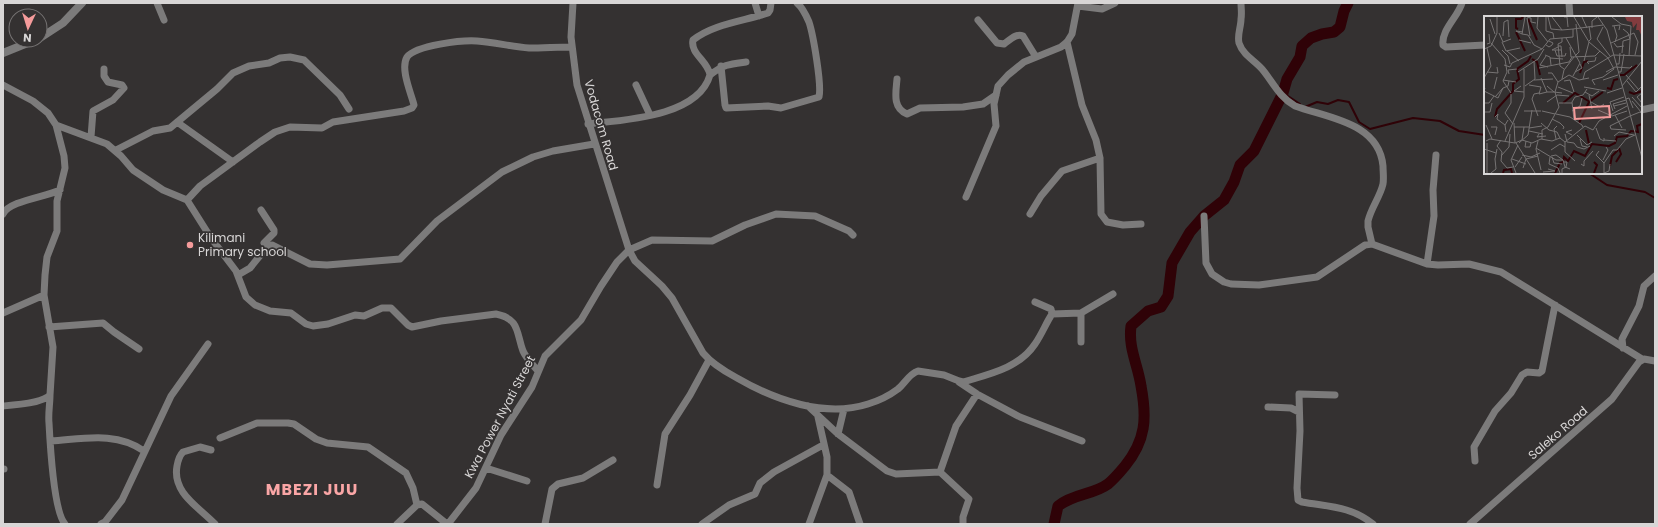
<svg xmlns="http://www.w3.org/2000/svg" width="1658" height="527" font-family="Poppins,sans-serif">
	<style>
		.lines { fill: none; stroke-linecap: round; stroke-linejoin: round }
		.stream { stroke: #2f0207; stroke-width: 2 }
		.river { stroke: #2f0207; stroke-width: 11 }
		.minor { stroke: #7c7b7b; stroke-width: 7 }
		.tertiary { stroke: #7c7b7b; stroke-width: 8 }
		.poi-dot { fill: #f59b9b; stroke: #343131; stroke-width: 1.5 }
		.labels { text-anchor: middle; stroke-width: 3.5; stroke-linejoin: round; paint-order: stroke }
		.street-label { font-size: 12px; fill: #d8d6d6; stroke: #343131 }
		.poi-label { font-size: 12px; fill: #d8d6d6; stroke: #343131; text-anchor: start }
		.district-label { font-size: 16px; font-weight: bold; letter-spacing: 1px; fill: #faa6a6; stroke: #343131 }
		.inset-river { fill: none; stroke: #2f0207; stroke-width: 2 }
		.inset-road { fill: none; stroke: #767373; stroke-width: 1 }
		.view { fill: #f59b9b; fill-opacity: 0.15; stroke: #f59b9b; stroke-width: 2 }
		.inset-edge { fill: none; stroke: #d8d6d6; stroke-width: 2 }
	</style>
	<rect width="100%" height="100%" fill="#343131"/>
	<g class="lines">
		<path class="stream" d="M1285,94L1300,104
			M1305,107L1317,102L1328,104L1338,100L1349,102L1359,122L1370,129L1413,118L1440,121L1459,131L1485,135
			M1589,173L1607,185L1645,192L1655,198"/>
		<path class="river" d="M1054,524L1058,506C1075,493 1093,495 1108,484C1114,479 1120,472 1125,466C1146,440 1147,418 1141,386C1138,365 1128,348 1131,326L1148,311L1161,307L1168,296L1172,263L1190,232L1204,216L1224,200L1234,182L1240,165L1254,151L1283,93L1287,79L1300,57L1302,46L1311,38L1322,34L1334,32L1340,27L1344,11L1348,3"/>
		<path class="minor" d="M157,3L164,20
			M573,3L571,37L577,85L629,250L635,261L662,286L672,298L703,353C712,364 724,371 737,378C775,400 825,418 868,404C878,401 890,395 898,389C905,383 909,374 918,371L944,375L959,381L963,382C990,374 1019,368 1035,344C1042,334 1046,323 1052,314L1051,309L1035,302
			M755,3L759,16
			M1241,3C1241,8 1242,13 1241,19C1241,27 1237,35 1239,43C1243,55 1254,60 1262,69C1273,82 1279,97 1295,106C1327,118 1379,122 1383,166C1383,172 1384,178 1383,184C1380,197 1371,208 1368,221V227L1372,244
			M1462,3C1458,17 1441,30 1443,45L1446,47L1485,45
			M1569,3L1570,17
			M1078,6L1102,9L1115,3
			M978,20L997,43L1004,44C1010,40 1016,33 1023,36L1036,57
			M1067,42L1082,105L1096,140L1100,158L1101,214L1107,222L1123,225L1141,224
			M721,66L725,105L726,108L768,106L781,108L819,97C822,85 813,34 809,22C806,15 803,8 797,3
			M710,75C724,64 730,64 746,62
			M897,79C896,92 892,108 907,114L920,108L963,107L983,104L996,95
			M3,85L33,101L48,113L56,125L107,144L121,156L133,170L163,190L187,200L211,238L236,271L246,297L255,305L270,311L291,313L306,324L313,326L328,324L355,315L364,316L382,308H391L408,325L412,327L441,321L496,314C520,319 516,332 523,351C526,358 533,365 538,371
			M636,85L650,115
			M1641,110L1655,107
			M177,122L233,162
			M588,124C624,120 698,117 710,75C708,61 690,54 693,40C713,24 744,21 768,13L770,10L771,3
			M91,137L93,111L113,100L124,88L122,85L108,82L104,76V69
			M116,150L153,131L170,128L217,89L233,73L249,66L269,63L280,58L290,57L304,60L340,95L349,109
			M966,197L996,126L994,104L998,86L1008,75L1024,62L1061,47L1067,42L1072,34L1078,3
			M187,200L200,186L260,142L275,132L290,127L322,128L333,122L404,111L412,108L414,105C411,93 400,69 407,57C416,45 463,40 477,41C495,42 512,47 529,48C543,48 558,47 572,47
			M261,210L274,230V233L264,243L267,247
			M3,214C9,201 45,197 60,190
			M1030,214L1041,196L1062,171L1100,158
			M1204,216L1206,263L1212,274L1224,282L1231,284L1259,285L1317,277L1365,245L1372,244L1427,264L1438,265L1469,264L1501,272L1642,359
			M1427,264L1434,216L1433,190L1436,155
			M238,275L250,268L267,247L272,245L310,264L327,265L400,259L437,221L502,172L533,157L553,151L594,144
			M3,313L44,295
			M1052,314L1081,313L1113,294
			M49,327L103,323L114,332L139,349
			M1081,342V313
			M1623,348L1622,339L1639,306L1644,286L1655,276
			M959,382L977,394L1020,417L1082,441
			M50,395C50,404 48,414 49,423C50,442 54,512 65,524
			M1335,395L1299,394L1300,431L1297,488L1298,500L1302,502C1330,507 1350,506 1373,524
			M3,406C15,405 43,403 50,395L53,347L44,295L45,275L47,257L57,231V201L65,168L64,156L56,125
			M808,406L838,434L887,471L896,474L940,472L969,499L963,517V524
			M1268,407L1291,408L1299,412
			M838,434L844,409
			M220,438L257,423H288L294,424L316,439L327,443L368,447L406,473L413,488L417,505
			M51,441C83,439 116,431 144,451
			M211,450L200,447L183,452C179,456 178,460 177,466C172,493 199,507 215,524
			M1475,461L1474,447L1495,411L1511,393L1522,375L1527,372L1539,373L1542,371L1555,305
			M486,468L527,481
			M3,469H4
			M940,472L956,426L977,394
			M827,475L849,492L860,524
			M657,485L665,434L690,395L709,360
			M101,524L105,522L122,500L171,396L208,344
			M397,524L417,505L422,504L447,524
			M448,524L476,488L501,435L532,387L545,356L581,320L601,286L617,262L629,250L652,240L712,241L745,225L776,214L815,216L849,231L853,235
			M545,524L552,489L558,484L583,478L613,460
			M702,524L729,505L755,494L760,483L774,472L823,445
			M809,524L827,475V457L818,417
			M1470,524L1612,399L1639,362L1644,359L1655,361"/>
		<path class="tertiary" d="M40,38L63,23L82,3
			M3,53L35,40"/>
	</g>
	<circle class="poi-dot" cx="190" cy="245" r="4"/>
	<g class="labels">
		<g class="street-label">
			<text transform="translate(601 125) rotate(74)" y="4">Vodacom Road</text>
			<text transform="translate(500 417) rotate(-62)" y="4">Kwa Power Nyati Street</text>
			<text transform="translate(1558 433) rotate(-41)" y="4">Saleko Road</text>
		</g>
		<g class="poi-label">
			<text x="198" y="242">Kilimani<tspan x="198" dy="14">Primary school</tspan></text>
		</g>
		<g class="district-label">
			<text x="312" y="495">MBEZI JUU</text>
		</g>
	</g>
	<g transform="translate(1484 16)">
		<rect width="158" height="158" fill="#343131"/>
		<path d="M141,1H158V21L155,14H152L153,7L149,12L148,6L143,5Z" fill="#833b3e"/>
		<path class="inset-river" d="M44,3L53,24M34,13L32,12V3H37L39,1M32,16L41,35M48,43L53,46L56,59M96,57L100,46L104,45M135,59H140L153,49M123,72L127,73L130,64L134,63M145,76L150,78L158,75M79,87L91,77L106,86M11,101L13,93L29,75V68L35,63L33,53L44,45L47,40M95,107L105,86L119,76M102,114L105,128M110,146L113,149L110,157M132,146L137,138L135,132M126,150L128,140L134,134M19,157L20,154L27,153L28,157M71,157L76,147L79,146L80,141L84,145L90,135L101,140L108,128L125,130L131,127L133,121L143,120L147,115L154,116L153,110L158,108"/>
		<path class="inset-road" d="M41,1L38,18L44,19L50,29L58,33L66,23L89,21V13L119,9M43,1L47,2V6L52,7M54,1L53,12L64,26M62,1V15L69,17L70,23M64,1L67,13L78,14M68,1L78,14L89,13M80,1H83L84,11M90,1L105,26L124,42L130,53L119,61L108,64L111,69M98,1L103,12M114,1L123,14L158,142M128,1L137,8L147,10L145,40M43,2L46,20M6,3L11,18M128,10L136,9L135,14M130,10L133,20L131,26M119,11L113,23L126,40M108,12V5L113,1M139,13L144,17L146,23L139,25M15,17L19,26L27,23M38,18L32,15L39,16M19,20L20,6L24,4L25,21M78,22V26L74,28L76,50L80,53M82,22L96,47L89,60M35,24L47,27M105,25L107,23L105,10M18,26L22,35L36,32M7,27L21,43L23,56L19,65L27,77M127,27L150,17L154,26L151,39M130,27L133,31L140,30M3,28L6,27L5,18M62,29L65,31L68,29L69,27L65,25M74,30H77L78,41M74,31L68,34H77M86,31L87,41L111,40L116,35M0,33L7,30L13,17V1M18,34L24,40L26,48M71,34L73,40H81L82,37M23,35L35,45M138,37L139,25M61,39L66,41L67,49M129,39L158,40M62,40L56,49L64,51M91,40L95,36L92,8M66,42L79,43M100,45L105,26M105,48L103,46L111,45L112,41M132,48H135L136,37M20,49L26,51L28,47L58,33M55,52L85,46L88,41M3,56L14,57L13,51M34,56L54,43L60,33M91,56L98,52L96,48M122,56L131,51L146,52L148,50M135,56H137L140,38M64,57H68L74,66M25,58L24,54L33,53M142,59L155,74M0,62L7,50L3,32M57,62L63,76H70M78,63L80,54L90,41M99,63L101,56L129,39M19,64L32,66M50,64L69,63M119,64L134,59M80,65L86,64L90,76M143,65L152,76L158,70M45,69L57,71M37,70L30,75L40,76M41,70L51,63L50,45M63,70L70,76L78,77M138,70L158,45M57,71L55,78L63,76M74,71L89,77M100,71L122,75M1,72L0,75L14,82L19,72L24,70L25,65M10,73L13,61M101,76L108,80L115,75M123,77L138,72M158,77L153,81L158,87M27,78V87L21,97L29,108M105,79L108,93M11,81L19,72M148,81L158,92M142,83L145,82L149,92M148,85L157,96M63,86L73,79L85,80M107,86L116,91L120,88M1,87H5L10,80M75,87H88M130,90L142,87M131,93L129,88L142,84M114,94L128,100L143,95M40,95H57M58,95L71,98M88,95L96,90L98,82M129,95L126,86L140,81M0,96H6L8,87M72,98L86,101L98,109L99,111M131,99L138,112M54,100L48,83L50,78L55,77M146,100L156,96L158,98M11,101L14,98L13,103L21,109M68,103L76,107L80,111L79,113M90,104L88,86L91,81L99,79L103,73M115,105L143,90M30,107L31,127M57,107L65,114L73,116L76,122M2,109L8,123M101,110L109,114L115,105M7,111H13L11,119M30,111H45M45,112L58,110M112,112L116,123L120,125V122M142,114L127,113L126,110L146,100M45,115L59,118M22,116L21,109L24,104M55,118L53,121L62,120M81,118L83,126L90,127L93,131L100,133L106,130M88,119L82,116L88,114M93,119L103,129L108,126M130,120L135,116L150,119M58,123V114L64,111L75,91L71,76L74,66L85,59L95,64L105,62M72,123L70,113L73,110M96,123L98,130L103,131M17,124L13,130L18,136L17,145L23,152L29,151M38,124L40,111M120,124L132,125M2,125L6,123L31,127L38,124L48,127L57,123L68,125L76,122L81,126L101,110M21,125L40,81V53M42,125L41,131H46L47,127M54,125L52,133L57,154M81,126V136L91,145M32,127L51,157M35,127L44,119L48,94M52,132L72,144H79L81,151L86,153M0,133L12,137M67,134L76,128L81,131M115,135L112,139L120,147M38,139L47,141L56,137M17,140L25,131L26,118M67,140L72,139L79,144M66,141L65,148L74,152L76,157M68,141L70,147L78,148M28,143L42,148M119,144L124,134L122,131M97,148L100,150V145L109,135M31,151L38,141M39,152L42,143L54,140M59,156L71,155L64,153M3,157V127M7,157L12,153L11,143L13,133M32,157L27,144L34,129M78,157V153L82,151L83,146H80M120,157V147L129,134H133L142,123L151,119M120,157L125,155L126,148"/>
		<path class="view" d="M125,90L126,101L91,103L90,92Z"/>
		<rect width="158" height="158" class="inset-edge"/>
	</g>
	<rect width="1658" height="527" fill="none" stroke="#d8d6d6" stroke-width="8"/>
	<g transform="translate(28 28) rotate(184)"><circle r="19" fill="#343131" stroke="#767373"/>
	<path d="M0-3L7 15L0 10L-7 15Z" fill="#f59b9b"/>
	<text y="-6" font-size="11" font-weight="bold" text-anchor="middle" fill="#d8d6d6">N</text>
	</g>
</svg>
